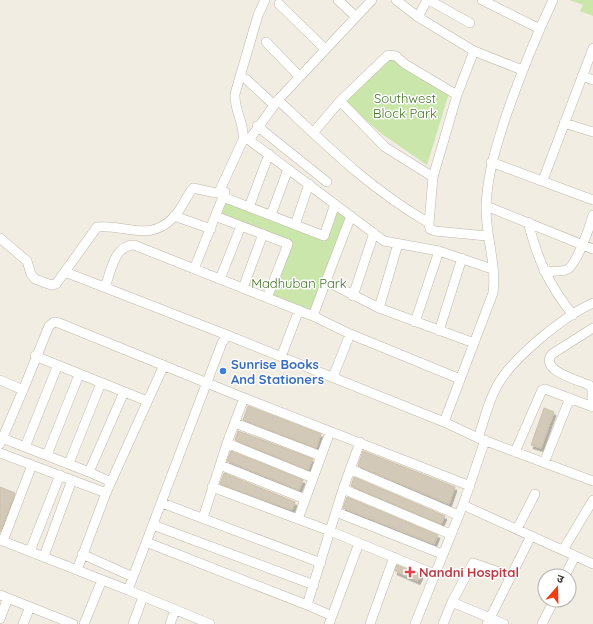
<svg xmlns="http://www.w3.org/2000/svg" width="593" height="624" font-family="Quicksand,'Noto Sans Devanagari',sans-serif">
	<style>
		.green { fill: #cae6ab }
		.building { fill: #d2c9b8; stroke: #cdc1ab; filter: url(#shadow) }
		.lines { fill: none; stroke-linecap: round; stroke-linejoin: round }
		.minor-casing { stroke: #bfb8a8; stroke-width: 10 }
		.minor { stroke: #fff; stroke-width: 9 }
		.shop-dot { fill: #3f7fe0; stroke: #fff; stroke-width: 1.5 }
		.health-dot { fill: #e0444e; stroke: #fff; stroke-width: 1.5 }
		.labels { text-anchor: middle; stroke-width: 3; stroke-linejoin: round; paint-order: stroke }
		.park-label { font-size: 13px; fill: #437328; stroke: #fff }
		.shop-label { font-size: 13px; font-weight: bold; fill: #366cbe; stroke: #fff; text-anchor: start }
		.health-label { font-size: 13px; font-weight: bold; fill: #be3a42; stroke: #fff; text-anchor: start }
	</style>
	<defs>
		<filter id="shadow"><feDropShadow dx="2" dy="3.5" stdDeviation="0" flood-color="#0004"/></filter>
	</defs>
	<rect width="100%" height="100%" fill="#f1ede2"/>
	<path class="green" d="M569,0H593V16L580,11L583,5Z
		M386,53L450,90L427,165L382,134L345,102Z
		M223,197L324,236L335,204L351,216L313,316L267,298L288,244L216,216Z"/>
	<path class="building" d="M248,406L321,434L316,448L243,420Z
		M544,408L554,412L541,448L531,445Z
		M238,431L313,459L308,470L235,440Z
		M231,451L303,480L299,490L227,461Z
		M363,451L455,487L449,504L358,466Z
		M224,473L295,502L292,510L220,484Z
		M354,477L445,516L441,524L351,486Z
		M0,487L15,493L0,532Z
		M347,497L438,535L434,544L343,508Z
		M397,565L421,575L418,581L395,571Z"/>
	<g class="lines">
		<defs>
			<path id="minor" d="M338,0L356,17
				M372,0L278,100C327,146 370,189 429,223
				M396,0L418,17L474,51L522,70
				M429,0L470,23
				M482,0L540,29
				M553,0C535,38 520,76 506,116C496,147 488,172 486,205C485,235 497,264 493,293L444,422L478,438L593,481
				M279,4L325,49
				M418,17L427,0
				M266,42L299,76
				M474,51L457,95L433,177L429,223L430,229L435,231L487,236
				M582,76L593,80
				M246,79L274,105
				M278,100L249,140L384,241L439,251L492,269
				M564,123L593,132
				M257,126L327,182
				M313,133L340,101
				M491,162L593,200
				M433,177L385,147L340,101L388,55L396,56L405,64L457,95
				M543,180L593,48
				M223,197L324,236L335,204
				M486,206L593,249
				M249,207L269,154
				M271,215L288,169
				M174,216L211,229
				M215,216L288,244L267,298
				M351,216L326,281L379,308L474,343
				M528,222C538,260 548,284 573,315
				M295,225L309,184
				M0,238L27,261L31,274L35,279L51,285L56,284L97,227C126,224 149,243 174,217C182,208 186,197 193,188L216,193L219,192L243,140C245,123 234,111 235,94L258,15L265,0
				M194,269L225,192
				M544,271C551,271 559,272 566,270C576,267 590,226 593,215
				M65,272L227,335
				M220,279L241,226
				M105,287C111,272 114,245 134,245L313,316L350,334L460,379
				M243,288L263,234
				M353,296L374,233
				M379,308L398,244
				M313,316L326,281
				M415,322L439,251
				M439,331L462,258
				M35,356L147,401
				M281,357L299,310
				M333,377L350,334
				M0,380L23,390L49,326L54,322L59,323L244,398L470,486
				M592,407V389L589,385C577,380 539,370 552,354L593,328
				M235,423L321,456
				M2,438L89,472L111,482
				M478,438C484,421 488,402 497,386C512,358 564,316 593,303
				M227,443L313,478
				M0,444L23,390
				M25,447L57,367
				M515,452L542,390L545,389L593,407
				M0,453L106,493
				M47,455L79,375
				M69,463L101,383
				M544,463L570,398
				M220,465L305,499
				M350,469L458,515
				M89,472L124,392
				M212,487L330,531L434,574
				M343,489L450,534
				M162,503L321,563
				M463,505L593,564
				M336,512L442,554
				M203,518L227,443L244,398
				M298,519L330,432
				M153,525L314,585
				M517,529L535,494
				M0,540L128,590
				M3,541L32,465
				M146,542L307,605L332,616
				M563,550L593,500
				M30,551L60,475
				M82,554L133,577
				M44,556L72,480
				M77,570L106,493L164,365
				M565,576L575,556
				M0,595L73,624
				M452,602L504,624
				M307,605L343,489L360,442
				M0,619L8,598
				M23,624L30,607
				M84,624L102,580
				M133,624L143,597
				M170,624L175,610
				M210,624L128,590L207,382L222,343L227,335L444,422
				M329,624L359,543
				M370,624L394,557
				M415,624L463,505L485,440
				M443,624L452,602L473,563L511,576
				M487,624L531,536
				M542,624L554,600"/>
		</defs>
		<use href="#minor" class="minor-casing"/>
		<use href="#minor" class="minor"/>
	</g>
	<circle class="shop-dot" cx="223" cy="371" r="4"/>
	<path class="health-dot" d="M408 566h4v4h4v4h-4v4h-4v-4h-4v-4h4z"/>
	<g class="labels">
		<g class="park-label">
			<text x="405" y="103">Southwest<tspan x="405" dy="15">Block Park</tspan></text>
			<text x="299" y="288">Madhuban Park</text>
		</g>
		<g class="shop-label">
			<text x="231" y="369">Sunrise Books<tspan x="231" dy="15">And Stationers</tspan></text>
		</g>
		<g class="health-label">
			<text x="419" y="577">Nandni Hospital</text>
		</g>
	</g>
	<g transform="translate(557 588) rotate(20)"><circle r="19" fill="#ffffff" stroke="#b3b1ad"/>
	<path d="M0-3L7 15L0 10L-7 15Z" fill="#f83a13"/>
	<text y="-6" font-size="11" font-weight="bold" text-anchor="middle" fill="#423d33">उ</text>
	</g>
</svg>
